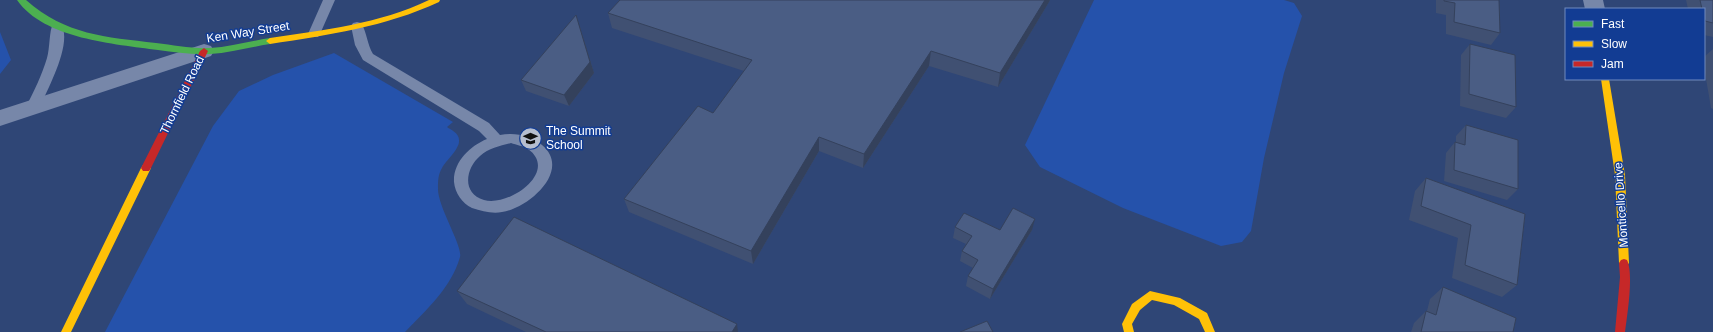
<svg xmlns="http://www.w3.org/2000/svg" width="1713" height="332" font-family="Arial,sans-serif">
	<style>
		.green { fill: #2552ab }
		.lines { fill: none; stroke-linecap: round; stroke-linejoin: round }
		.lane { fill: #7787a9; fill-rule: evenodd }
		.street { fill: #7787a9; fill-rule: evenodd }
		.fast { fill: #4caf50; fill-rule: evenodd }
		.slow { fill: #ffc107; fill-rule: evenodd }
		.jam { fill: #c62828; fill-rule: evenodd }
		.wall { fill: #405072 }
		.shaded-wall { fill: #34415c }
		.building { fill: #4a5d84; stroke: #34415c }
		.labels { text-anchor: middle; stroke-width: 3; stroke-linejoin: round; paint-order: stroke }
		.street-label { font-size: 12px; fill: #fff; stroke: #123c93 }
		.poi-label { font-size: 12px; fill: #fff; stroke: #123c93; text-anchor: start }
	</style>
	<rect width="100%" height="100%" fill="#2f4676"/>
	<path class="green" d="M1094,0H1284L1294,3L1302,16L1284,73L1264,158L1251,231L1242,242L1221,246L1123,208L1040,167L1025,145Z
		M0,32L11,60L0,74Z
		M334,53L453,122L447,127C451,130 459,133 459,140C460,149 446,160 442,168C438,175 438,181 438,188C437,206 463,246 460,257C451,288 427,309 405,332H105L213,126L239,91L273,75Z"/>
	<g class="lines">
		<path class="lane" d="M323,0H335L320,34L318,37H310L308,34Z
			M357,22L361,23C367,32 367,44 373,54L489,123L500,135C514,132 531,135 542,145C572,170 529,208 502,212C492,214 482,211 472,208C462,203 455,193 454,182C453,162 470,146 487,139L479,131L363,60L355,45L351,26L353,23ZM511,143C516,145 524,146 528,149C559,171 510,207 484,200C461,193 466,168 480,156C489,148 500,146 511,143Z
			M57,23L61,24C73,43 48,88 40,107L38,111L33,112L28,111L26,107C34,91 42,75 47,58C50,48 49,31 53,24Z"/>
		<path class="street" d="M1583,0H1603L1605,9H1585Z
			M204,44L211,46L214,51L211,56L0,126V110Z"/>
		<path class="fast" d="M17,0H26C66,35 105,37 156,43C174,45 192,49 210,48C230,47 250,41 270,38L274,41L270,44C250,47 230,53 210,54C192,55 175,52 158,50C115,44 44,39 17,0Z"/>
		<path class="slow" d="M429,0H440L439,2C385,27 328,35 270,44L266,41L270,38C324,30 379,24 429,0Z
			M1601,79H1609L1625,175L1629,263L1627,266L1624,267L1621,266L1619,263L1615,175Z
			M146,164L149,165L151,168L71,332H61L141,168L143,165Z
			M1150,291L1180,298L1207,313L1215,332H1205L1199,319L1174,305L1152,300L1140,310L1132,324L1134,332H1124L1122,324L1132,304Z"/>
		<path class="jam" d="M204,48L208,51L151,168L149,171H143L141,168L200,51Z
			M1624,259L1627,260C1634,274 1627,316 1625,332H1615L1620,277L1619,263L1621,260Z"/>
	</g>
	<path class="wall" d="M620,0H1050L1049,2L998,87L929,66L863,168L819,151L753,264L629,212L624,199L713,113L744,71L612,28L608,13Z
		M1436,0H1499L1500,33L1491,45L1446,34V15L1436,13Z
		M1686,0H1713V37L1704,35V9H1688Z
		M580,27L594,73L569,106L526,91L521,80Z
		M1470,44L1516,107L1506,118L1460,106L1461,55Z
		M1713,49V109L1711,108L1704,67V57Z
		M1466,125L1518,189L1507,200L1444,181L1446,153L1455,142L1456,143V136Z
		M1426,178L1525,214L1517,285L1502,297L1452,278L1458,238L1409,220L1415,191Z
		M955,227L1000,230H1032L990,299L966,286L968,276L973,268L960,261L962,251L966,244L953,238Z
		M1443,287L1513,332H1411L1414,323L1426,311H1427L1430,299Z
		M457,291L738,332H526L467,304Z"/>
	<path class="shaded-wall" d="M1045,0H1050L1049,2L998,87L1000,73Z
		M576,15L594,73L569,106L564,95Z
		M931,51L929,66L863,168L864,154Z
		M819,137V151L753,264L751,251Z
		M1035,219L1032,230L990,299L993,289Z
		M737,324L738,332H732Z"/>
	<path class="building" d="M620,0H1045L1000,73L931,51L864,154L819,137L751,251L624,199L698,106L713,113L752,60L608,13Z
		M1444,0H1499L1500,33L1454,22L1455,3L1444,1Z
		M1700,0H1713V23L1705,21L1704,17V9H1702Z
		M576,15L590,62L564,95L521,80Z
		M1470,44L1515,55L1516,107L1469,94Z
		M1466,125L1518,140V189L1454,170L1455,142L1465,145Z
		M1426,178L1525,214L1517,285L1465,265L1471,225L1421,206Z
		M1013,208L1035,219L993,289L968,276L978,260L962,251L972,236L955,227L964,213L1000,230Z
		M514,217L737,324L732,332H546L457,291Z
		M1443,287L1516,318L1513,332H1421L1426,311L1436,315Z
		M987,321L993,332H960Z"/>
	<defs>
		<symbol id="school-disc" viewBox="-11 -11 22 22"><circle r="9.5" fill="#b6becf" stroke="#123c93"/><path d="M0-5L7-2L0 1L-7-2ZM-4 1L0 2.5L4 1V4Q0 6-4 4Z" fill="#111"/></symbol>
	</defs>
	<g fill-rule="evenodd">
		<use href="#school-disc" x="518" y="126" width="25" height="25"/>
	</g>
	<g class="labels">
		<g class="street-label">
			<text transform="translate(248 32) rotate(-9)" y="4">Ken Way Street</text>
			<text transform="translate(182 95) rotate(-64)" y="4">Thornfield Road</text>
			<text transform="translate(1621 205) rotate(-94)" y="4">Monticello Drive</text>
		</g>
		<g class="poi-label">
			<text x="546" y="135">The Summit<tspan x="546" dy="14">School</tspan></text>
		</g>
	</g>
	<rect x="1565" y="8" width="140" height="72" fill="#123c93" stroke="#718abe"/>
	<rect x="1573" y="21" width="20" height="6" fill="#4caf50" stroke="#718abe"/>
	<text x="1601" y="28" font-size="12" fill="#ffffff">Fast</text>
	<rect x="1573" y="41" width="20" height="6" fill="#ffc107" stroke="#718abe"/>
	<text x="1601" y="48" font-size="12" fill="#ffffff">Slow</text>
	<rect x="1573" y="61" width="20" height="6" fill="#c62828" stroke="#718abe"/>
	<text x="1601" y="68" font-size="12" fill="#ffffff">Jam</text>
</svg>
